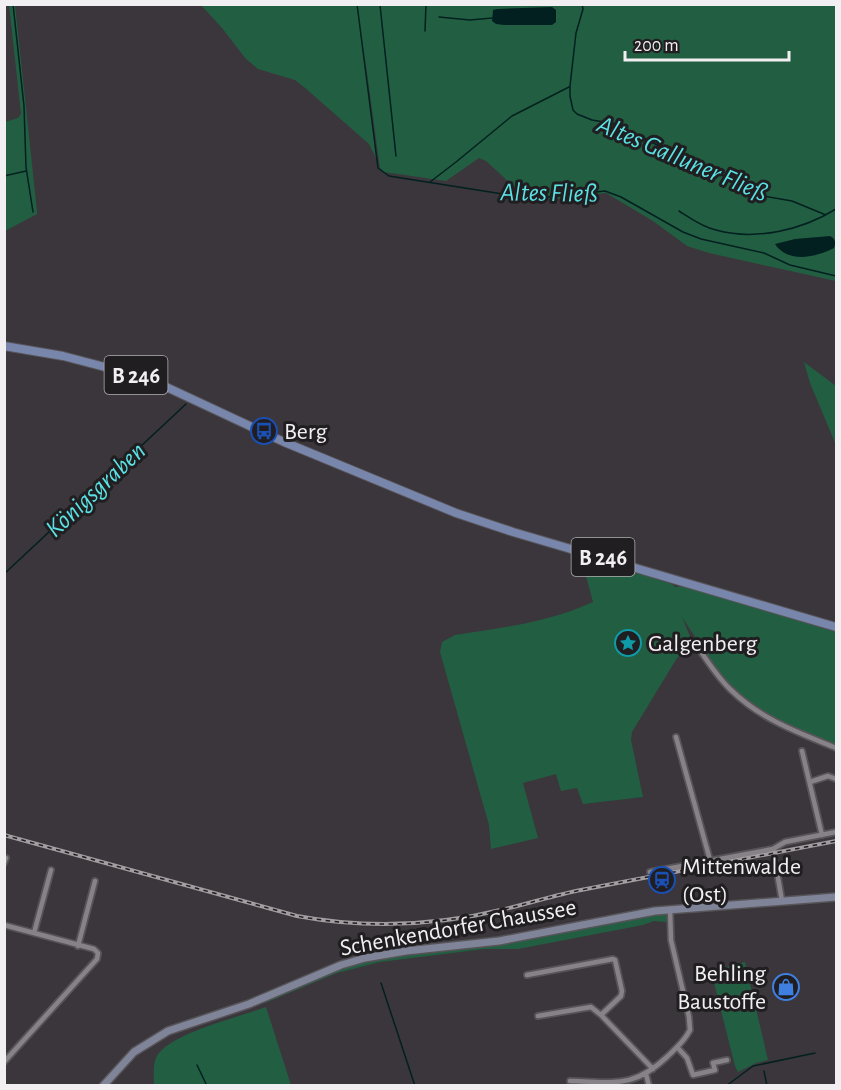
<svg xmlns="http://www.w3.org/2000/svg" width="841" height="1090" font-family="'Alegreya Sans',sans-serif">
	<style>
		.green { fill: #225f42 }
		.water { fill: #032020 }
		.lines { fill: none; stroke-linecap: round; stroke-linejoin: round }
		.stream { stroke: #032020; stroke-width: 1.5 }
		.street-casing { stroke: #575458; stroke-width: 8 }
		.secondary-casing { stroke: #575458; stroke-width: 10 }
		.primary-casing { stroke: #575458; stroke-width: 10 }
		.street { stroke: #868288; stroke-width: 4.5 }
		.secondary { stroke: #7f8499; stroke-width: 7 }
		.primary { stroke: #7886ab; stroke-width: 8 }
		.rail-casing { stroke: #a19da1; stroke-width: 4 }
		.rail { stroke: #201e20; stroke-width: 1.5; stroke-dasharray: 4.5; stroke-linecap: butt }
		.labels { text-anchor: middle; stroke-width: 6; stroke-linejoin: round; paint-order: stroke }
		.shield { fill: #201e20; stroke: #b3b0b3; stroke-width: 1.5 }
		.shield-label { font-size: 22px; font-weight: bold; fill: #f2eff2 }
		.poi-label { font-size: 24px; fill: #f2eff2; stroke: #201e20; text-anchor: start }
		.street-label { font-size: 24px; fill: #f2eff2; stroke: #201e20 }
		.water-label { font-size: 26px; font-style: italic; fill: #5be2e4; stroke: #201e20 }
	</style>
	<rect width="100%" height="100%" fill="#3a363b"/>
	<path class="green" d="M9,5H15L37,211V214L5,231V122L18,118L21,114Z
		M201,5H836V281L709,253L687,246L653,221L606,193L535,201L522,194L486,161L479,158L446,181L384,172L380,168L364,50L376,158L369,144L304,87L295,80L258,69L246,59L222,28Z
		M804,362L836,386V445L810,383Z
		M600,564L619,567L672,584L675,587L683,586L836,632V746L777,722L734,689L720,675L682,617L693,644L677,658L632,732L631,740L643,797L583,804L577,788L561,791L556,774L523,783L538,838L491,849L489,825L440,652L442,642L455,635C504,627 547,623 593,602L586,576L591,566Z
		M664,913L667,916L666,922L654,921L643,925L518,949H484L380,962L337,973L265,1003L262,1002L320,977L366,961L397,955L484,946Z
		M745,962L768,1060L756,1063L738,1072L735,1066L711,971Z
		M266,1007L291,1085H154C154,1076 152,1061 159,1053C176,1032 239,1017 266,1007Z"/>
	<path class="water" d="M552,7L556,10V22L552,25H504L496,24L492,21L493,10L497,9Z
		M830,236C836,239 836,243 834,248C817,257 788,264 775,244L795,239Z"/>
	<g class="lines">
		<path class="stream" d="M13,4L24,106L26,167L33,212
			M357,4L378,168L389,176L509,195L548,197L605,191L621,197L683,232L701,239L764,253L790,265L836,276
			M582,4L583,9L576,33L570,86V96L573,110L577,114L592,120L616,124L671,152L691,156L707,169L731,179L757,195L792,201L826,215
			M380,5L396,156
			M439,17L470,20L492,18
			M425,31L426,4
			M4,176L26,171
			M430,182L456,162L512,116L569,87
			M679,211C690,218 702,227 716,230C756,241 802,230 836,209
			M4,574L186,404
			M381,983L415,1086
			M197,1065L207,1086
			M764,1071L767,1086
			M726,1086L753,1066L815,1053"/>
		<defs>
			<path id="street" d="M694,642C706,658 716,676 731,690C762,720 797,732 836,748
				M676,737L710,860
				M802,751L822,835
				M810,782L828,776L836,779
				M773,849L782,901
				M4,863L6,858
				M650,872L773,849L785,842L836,832
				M4,925L94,949L98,953L97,959L4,1062
				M34,933L51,870
				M78,946L95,881
				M527,975L613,959L615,960L622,991L621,996L601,1015
				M538,1016L591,1007L601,1015L653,1069
				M677,1047L687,1058L693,1075L715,1070L713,1063L727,1060
				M646,1074L649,1086
				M570,1081C615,1082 633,1089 668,1056C675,1049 682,1043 687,1035L690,1030L689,1017L671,940L670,909"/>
			<path id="secondary" d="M103,1086L134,1052L168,1031L249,1004L341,965L365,958L406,951L499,941L655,911L836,897"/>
			<path id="primary" d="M4,346L63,356L147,378L284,442L456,513L513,532L836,627"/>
		</defs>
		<use href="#street" class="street-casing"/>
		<use href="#secondary" class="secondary-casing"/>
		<use href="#primary" class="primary-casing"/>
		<use href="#street" class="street"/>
		<use href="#secondary" class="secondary"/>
		<use href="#primary" class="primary"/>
		<defs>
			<path id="rail" d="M4,835L297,916C367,929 436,926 505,909C531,903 555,895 581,890C666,873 751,858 836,841"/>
		</defs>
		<use href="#rail" class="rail-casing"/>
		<use href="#rail" class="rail"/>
	</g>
	<defs>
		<symbol id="bus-ring" viewBox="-11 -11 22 22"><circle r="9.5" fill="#201e20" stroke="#1a4fb4" stroke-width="1.5"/><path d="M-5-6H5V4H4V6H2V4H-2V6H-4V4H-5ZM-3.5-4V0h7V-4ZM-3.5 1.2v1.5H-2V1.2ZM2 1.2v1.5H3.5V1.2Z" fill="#1a4fb4"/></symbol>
		<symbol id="sight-ring" viewBox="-11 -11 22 22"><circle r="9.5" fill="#201e20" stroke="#0f9aa8" stroke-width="1.5"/><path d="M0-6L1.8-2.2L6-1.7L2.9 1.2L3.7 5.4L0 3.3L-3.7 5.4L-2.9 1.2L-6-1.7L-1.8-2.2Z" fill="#0f9aa8"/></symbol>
		<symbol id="station-ring" viewBox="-11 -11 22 22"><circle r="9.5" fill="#201e20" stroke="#1a4fb4" stroke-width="1.5"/><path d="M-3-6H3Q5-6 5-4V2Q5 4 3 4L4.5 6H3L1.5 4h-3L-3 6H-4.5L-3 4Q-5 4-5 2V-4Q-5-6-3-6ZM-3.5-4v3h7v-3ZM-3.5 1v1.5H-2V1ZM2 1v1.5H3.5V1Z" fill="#1a4fb4"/></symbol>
		<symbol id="shop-ring" viewBox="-11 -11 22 22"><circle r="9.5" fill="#201e20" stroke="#3f7fe0" stroke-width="1.5"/><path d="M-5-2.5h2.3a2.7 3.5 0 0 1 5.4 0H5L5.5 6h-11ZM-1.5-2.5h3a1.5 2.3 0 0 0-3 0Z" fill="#3f7fe0"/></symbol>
	</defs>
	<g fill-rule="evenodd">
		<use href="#bus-ring" x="249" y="416" width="30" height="30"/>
		<use href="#sight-ring" x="613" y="628" width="30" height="30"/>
		<use href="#station-ring" x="647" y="865" width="30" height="30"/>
		<use href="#shop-ring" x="771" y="972" width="30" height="30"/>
	</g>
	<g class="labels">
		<g class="shield">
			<rect x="104.5" y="356" width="63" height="38" rx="4.5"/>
			<rect x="571.5" y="538" width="63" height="38" rx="4.5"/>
		</g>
		<g class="shield-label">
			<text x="136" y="383">B 246</text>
			<text x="603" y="565">B 246</text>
		</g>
		<g class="poi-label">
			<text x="284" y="439">Berg</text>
			<text x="648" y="651">Galgenberg</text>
			<text x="682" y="874">Mittenwalde<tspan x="682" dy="28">(Ost)</tspan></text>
			<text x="766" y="981" text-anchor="end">Behling<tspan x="766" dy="28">Baustoffe</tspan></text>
		</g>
		<g class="street-label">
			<text transform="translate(458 927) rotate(-10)" y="8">Schenkendorfer Chaussee</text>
		</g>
		<g class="water-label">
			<text transform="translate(683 158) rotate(23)" y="9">Altes Galluner Fließ</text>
			<text transform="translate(549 192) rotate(1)" y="9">Altes Fließ</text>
			<text transform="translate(95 489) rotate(-43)" y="9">Königsgraben</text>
		</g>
	</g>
	<rect width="841" height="1090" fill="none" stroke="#f2eff2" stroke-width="12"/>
	<path d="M625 51v9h164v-9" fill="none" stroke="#f2eff2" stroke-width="3"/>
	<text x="634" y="51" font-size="18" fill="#f2eff2" stroke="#201e20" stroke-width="4.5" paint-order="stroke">200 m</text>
</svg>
